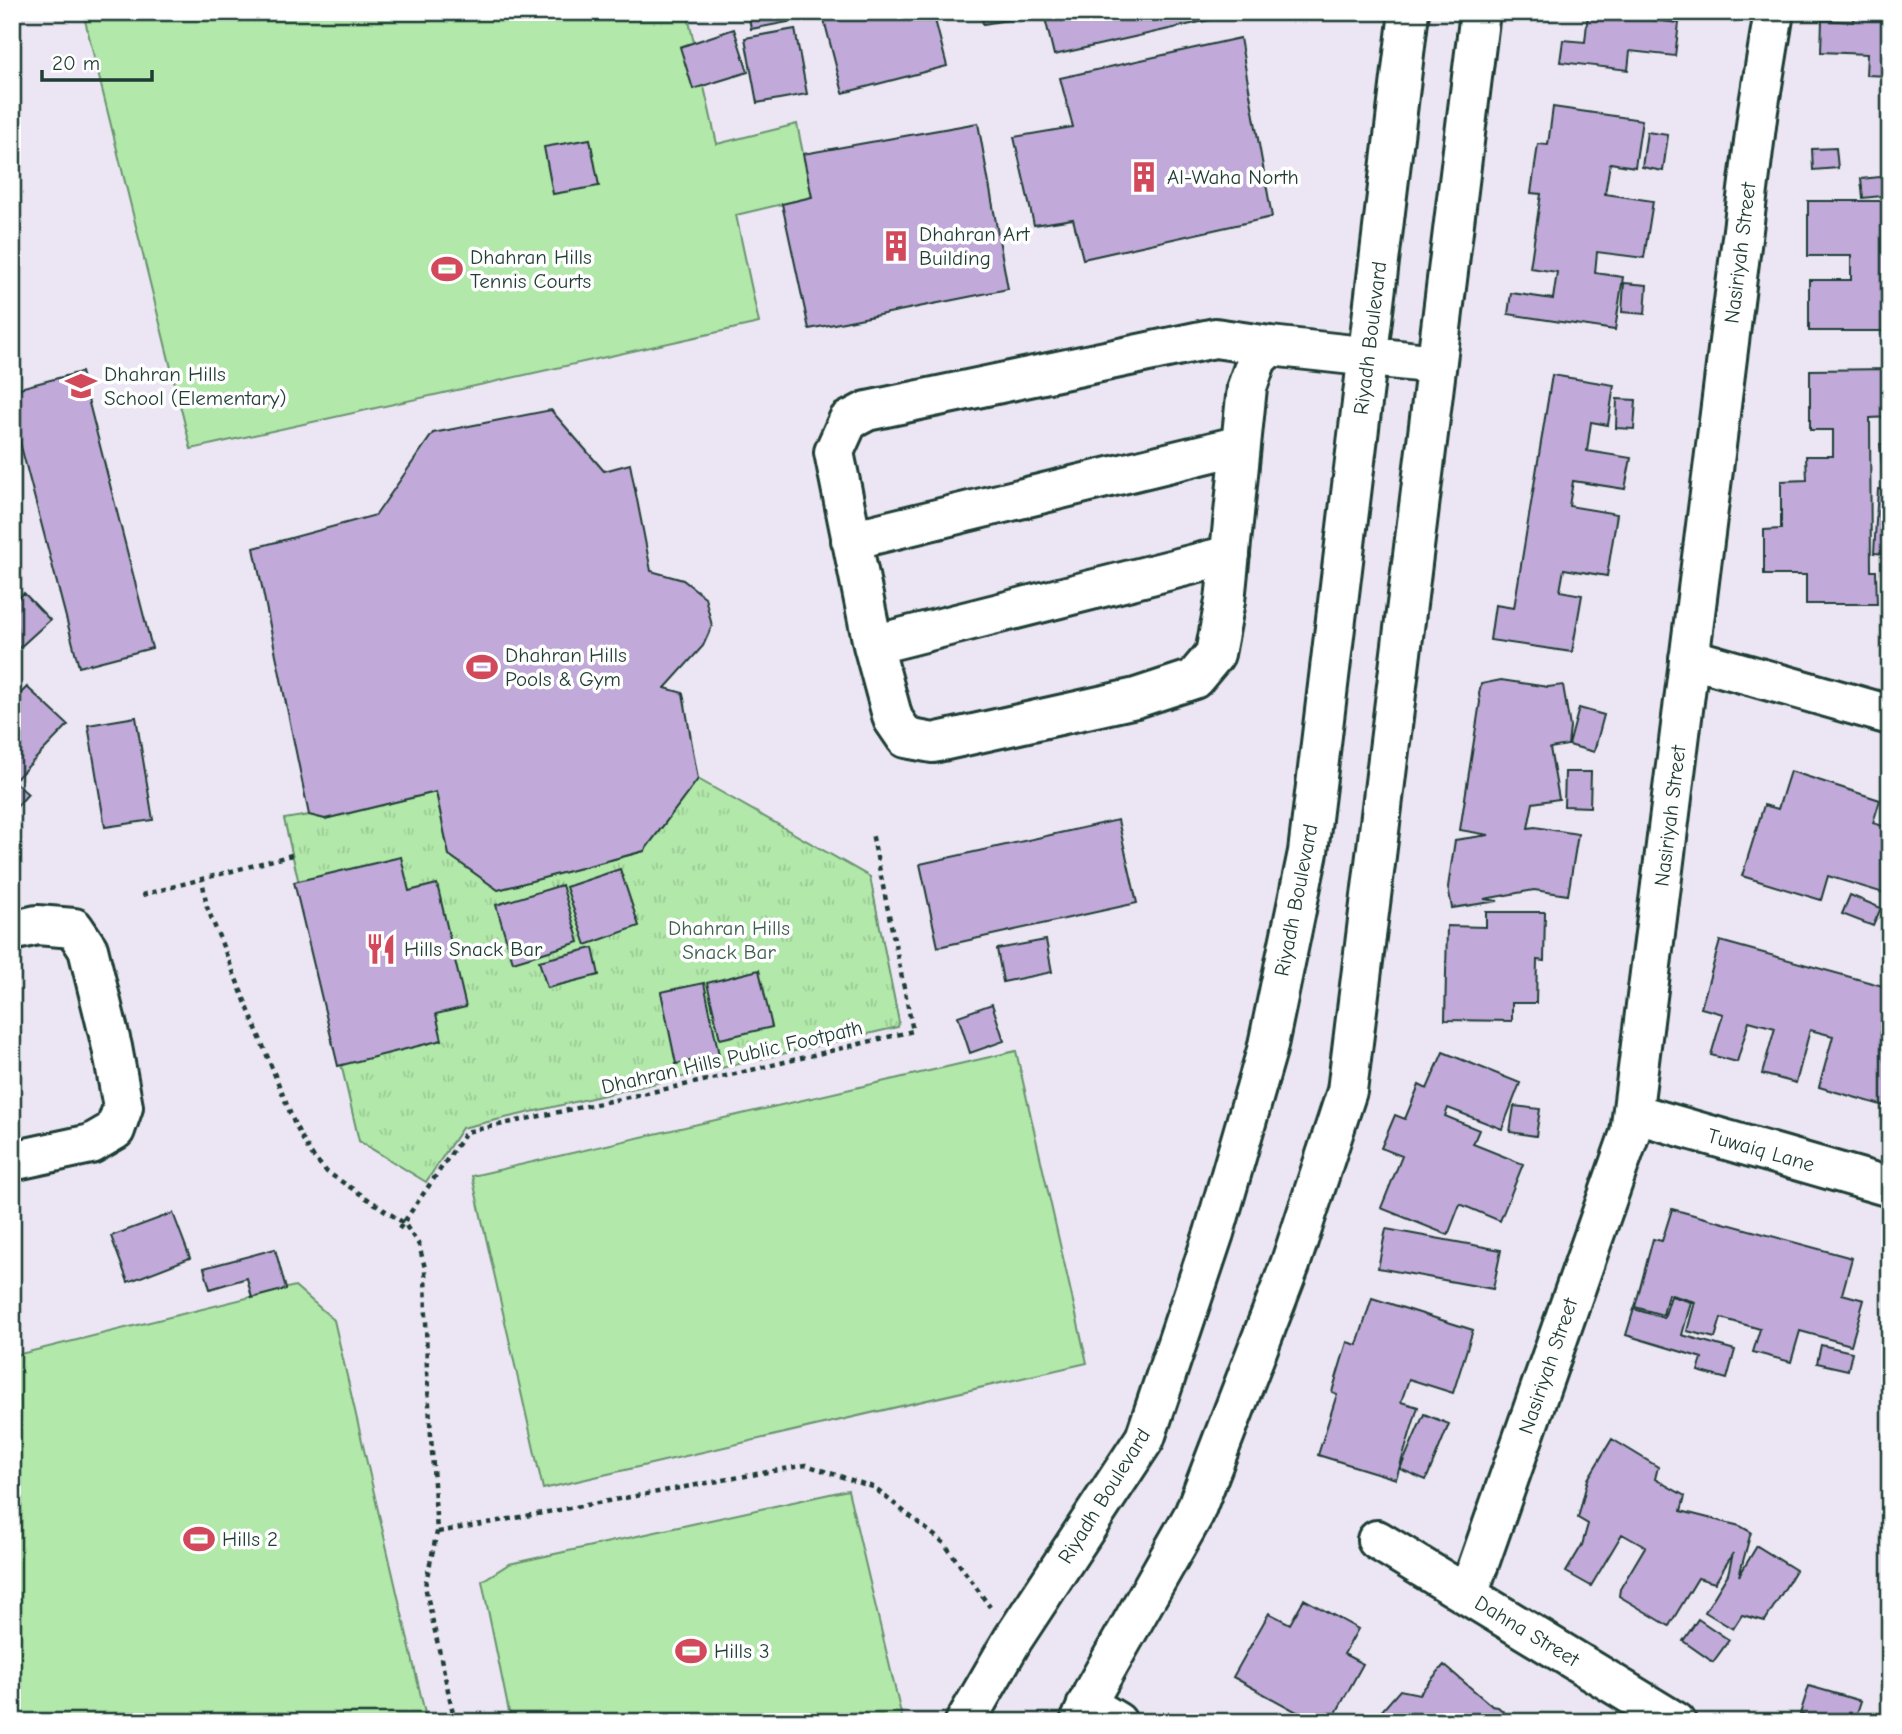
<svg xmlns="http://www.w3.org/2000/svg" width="1902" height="1734" font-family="'Comic Neue',sans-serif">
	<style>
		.grass { fill: url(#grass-tufts); stroke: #68926f; stroke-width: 2 }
		.garden { fill: #b2e8aa; stroke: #68926f; stroke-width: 2 }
		.building { fill: #c1aad9; stroke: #1f3d34; stroke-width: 2 }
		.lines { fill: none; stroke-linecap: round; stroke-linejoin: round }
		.minor-casing { stroke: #1f3d34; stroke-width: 44 }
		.secondary-casing { stroke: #1f3d34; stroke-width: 44 }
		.path { stroke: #1f3d34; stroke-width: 4.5; stroke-dasharray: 5 5; stroke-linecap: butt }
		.minor { stroke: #fff; stroke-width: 38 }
		.secondary { stroke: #fff; stroke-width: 38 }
		.labels { text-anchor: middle; stroke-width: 7; stroke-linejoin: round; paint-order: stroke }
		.poi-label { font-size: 21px; fill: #1f3d34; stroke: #fff; text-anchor: start }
		.street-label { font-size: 21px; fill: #1f3d34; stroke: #fff }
		.park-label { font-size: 21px; fill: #3c5f4c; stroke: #fff }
	</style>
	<defs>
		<pattern id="grass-tufts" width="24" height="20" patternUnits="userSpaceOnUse" patternTransform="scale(1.75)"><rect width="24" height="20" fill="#b2e8aa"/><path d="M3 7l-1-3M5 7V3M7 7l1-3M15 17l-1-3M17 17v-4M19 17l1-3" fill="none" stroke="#99c893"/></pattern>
	</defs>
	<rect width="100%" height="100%" fill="#ece6f4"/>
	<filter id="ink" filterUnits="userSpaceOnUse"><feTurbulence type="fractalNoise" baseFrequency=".0143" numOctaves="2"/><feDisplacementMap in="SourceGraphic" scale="14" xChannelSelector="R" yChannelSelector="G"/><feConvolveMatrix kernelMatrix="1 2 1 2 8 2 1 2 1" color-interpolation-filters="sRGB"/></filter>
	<g filter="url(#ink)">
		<path class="grass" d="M698,779L870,877L899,1022L898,1027L462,1128L426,1182L359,1141L284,819L309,815L325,819L436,792L449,855L498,890L644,851Z"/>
		<path class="garden" d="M83,12H687L717,144L797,124L812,197L736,215L759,323L191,449Z
			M1016,1051L1087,1363L543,1489L472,1176Z
			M295,1286L334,1320L427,1722H12V1356Z
			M848,1490L903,1722H511L482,1581L509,1564Z"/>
		<path class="building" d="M748,12H786L788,22L751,29Z
			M822,12H933L947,66L843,93Z
			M981,12H1226L1227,16L1054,55L1044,14L983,24Z
			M1854,12H1890V76L1866,75L1867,54L1821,52L1822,20L1853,22Z
			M1588,13L1679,23L1675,56L1630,51L1628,70L1560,62L1563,40L1585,42Z
			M734,29L748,72L693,89L680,47Z
			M795,29L807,94L757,103L745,38Z
			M1240,38L1272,217L1083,259L1073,219L1034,225L1014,137L1073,127L1060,78Z
			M1553,107L1642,120L1635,167L1610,163L1605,194L1653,201L1644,258L1597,252L1595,273L1623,277L1615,330L1508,314L1511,293L1553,299L1557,272L1530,268L1541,194L1531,193L1538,144L1548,145Z
			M978,123L1008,289L809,329L782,204L812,197L803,154Z
			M1647,132L1668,135L1663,171L1642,167Z
			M590,139L599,186L553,194L544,147Z
			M1836,148L1838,168L1813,170L1812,149Z
			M1889,176L1890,195L1863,198L1861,179Z
			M1808,201H1890V289H1885V331H1809V280H1851V256H1808Z
			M1624,283L1647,285L1645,314L1622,312Z
			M1890,369V417L1870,418L1871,571H1876L1877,604H1806V575H1764V530L1781,529V481L1807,480L1806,456H1833V430H1810V370Z
			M81,372L152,648L79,667L12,412V390Z
			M1552,375L1614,385L1608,425L1591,422L1587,451L1631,458L1625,489L1573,481L1569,506L1617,514L1607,576L1564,569L1560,591L1582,595L1572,652L1490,640L1495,605L1514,608Z
			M1617,399L1636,400L1634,429L1616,428Z
			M551,410L604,471L630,464L651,571L683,580L705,597L712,626L703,646L665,688L683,693L698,779L644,851L498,890L449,855L436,792L325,819L309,815L254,548L376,515L433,433Z
			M1890,443V477H1883L1880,444Z
			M1878,489L1890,490V554L1874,553Z
			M24,593L50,620L18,649L12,643V604Z
			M1501,680L1548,687L1563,685L1570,727L1568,745L1550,748L1559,799L1533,803L1528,828L1535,827L1578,834L1568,895L1534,890L1484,899L1498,901L1452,908L1448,887L1455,840L1489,835L1460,830L1480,702L1479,694L1481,684Z
			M27,687L68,725L15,780L12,778V702Z
			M1579,708L1604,715L1594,752L1569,745Z
			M136,717L153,820L105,827L88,725Z
			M1790,771L1880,800L1873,823L1890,828V895L1828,876L1821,900L1742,876L1764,805L1778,809Z
			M1565,772H1591L1590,807L1564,806Z
			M12,780L28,794L12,812Z
			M1118,820L1137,903L938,947L920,864Z
			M401,857L409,891L437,884L466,1007L436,1014L442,1040L338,1066L294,882Z
			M620,869L639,926L586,945L566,887Z
			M562,885L579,942L513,962L496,905Z
			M1850,895L1881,908L1873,926L1842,914Z
			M1486,912H1545L1544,961L1537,960L1536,1003H1512V1021L1445,1020L1447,926L1486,927Z
			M1046,940L1052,972L1003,982L997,949Z
			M1720,941L1890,988V1102L1888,1107L1819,1087L1833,1036L1810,1030L1796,1083L1762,1074L1775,1028L1749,1021L1737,1062L1711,1055L1723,1014L1701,1008Z
			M593,948L599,975L547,988L539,961Z
			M759,970L772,1027L720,1039L707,983Z
			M704,983L719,1055L676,1064L661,992Z
			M992,1004L1004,1041L970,1053L958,1016Z
			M1443,1052L1520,1083L1502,1129L1448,1108L1445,1116L1479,1130L1473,1144L1523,1164L1500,1221L1460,1204L1448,1235L1381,1208L1402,1156L1381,1148L1395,1115L1405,1119L1419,1085L1427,1089Z
			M1514,1106L1540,1109L1536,1136L1510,1132Z
			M1672,1209L1852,1258L1842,1294L1864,1300L1851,1345L1800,1331L1791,1362L1753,1352L1760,1329L1721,1318L1715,1338L1687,1331L1695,1302L1668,1294L1663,1315L1635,1307L1653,1239L1662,1241Z
			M173,1213L190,1258L128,1282L111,1236Z
			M1386,1229L1501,1250L1493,1289L1378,1268Z
			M275,1249L286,1289L252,1298L247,1278L210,1289L204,1268Z
			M1671,1296L1691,1302L1682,1335L1735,1350L1727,1379L1698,1371L1702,1358L1626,1335L1634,1309L1664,1318Z
			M1372,1298L1473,1330L1453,1393L1409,1379L1401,1402L1418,1407L1396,1479L1318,1455L1337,1394L1332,1392L1347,1342L1357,1345Z
			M1821,1345L1852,1352L1848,1370L1817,1363Z
			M1424,1414L1449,1424L1426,1480L1400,1469Z
			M1612,1439L1658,1467L1655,1479L1685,1496L1681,1511L1740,1526L1751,1532L1739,1576L1757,1546L1796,1570L1765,1621L1742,1615L1733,1629L1705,1612L1728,1574L1733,1553L1715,1583L1698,1578L1669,1626L1619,1596L1620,1589L1645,1547L1622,1534L1591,1586L1566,1572L1582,1545L1588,1524L1578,1518L1588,1479Z
			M1304,1599L1358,1629L1344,1654L1363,1664L1331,1722H1315L1233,1677L1269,1613L1290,1624Z
			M1698,1619L1729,1640L1713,1662L1683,1641Z
			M1444,1665L1492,1706L1498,1707L1515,1722H1372L1400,1690L1419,1694Z
			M1809,1686L1861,1701L1854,1722H1824L1800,1714Z"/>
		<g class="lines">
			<defs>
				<path id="minor" d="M1270,346L1257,359L1247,387L1225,601L1215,654L1194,679L1136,698L933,743L906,738L893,719L873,645L834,452L848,421L867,411L1215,338L1270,346L1436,364
					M851,540L1241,445
					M873,645L1230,555
					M1689,658L1890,715
					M12,931L37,925L74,928L88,949L112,1047L123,1107L115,1130L91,1144L12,1161
					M1633,1113L1890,1187
					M1377,1540L1676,1722
					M1468,1595L1630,1133L1758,110L1774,12
					M1087,1704L1117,1722"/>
				<path id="secondary" d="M965,1722L1013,1639L1145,1438L1214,1233L1267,1050L1308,852L1409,12
					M1080,1722L1094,1690L1194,1514L1290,1265L1347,1091L1480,12"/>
			</defs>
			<use href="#minor" class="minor-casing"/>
			<use href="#secondary" class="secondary-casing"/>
			<path class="path" d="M292,855L202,879L207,907L295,1125L311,1154L327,1172L404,1223L419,1245L425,1268L427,1372L437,1532L425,1586L455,1722
				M142,895L202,879
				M399,1229L466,1132L735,1074L913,1031L872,833
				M438,1532L806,1465L873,1487L944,1543L990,1607"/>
			<use href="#minor" class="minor"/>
			<use href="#secondary" class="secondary"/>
		</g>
	</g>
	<defs>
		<symbol id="building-bare" viewBox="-9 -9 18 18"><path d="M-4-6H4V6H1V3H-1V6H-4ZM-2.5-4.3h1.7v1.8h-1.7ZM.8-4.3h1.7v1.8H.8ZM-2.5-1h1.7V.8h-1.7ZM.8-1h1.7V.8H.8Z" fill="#d1495b" stroke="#fff" stroke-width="2.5" paint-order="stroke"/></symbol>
		<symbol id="stadium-bare" viewBox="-9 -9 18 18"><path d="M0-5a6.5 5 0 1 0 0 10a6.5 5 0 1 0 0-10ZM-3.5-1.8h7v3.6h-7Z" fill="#d1495b" stroke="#fff" stroke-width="2.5" paint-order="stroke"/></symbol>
		<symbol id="school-bare" viewBox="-9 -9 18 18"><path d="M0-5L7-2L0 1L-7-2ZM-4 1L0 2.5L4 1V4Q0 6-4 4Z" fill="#d1495b" stroke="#fff" stroke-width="2.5" paint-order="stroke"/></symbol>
		<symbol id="restaurant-bare" viewBox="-9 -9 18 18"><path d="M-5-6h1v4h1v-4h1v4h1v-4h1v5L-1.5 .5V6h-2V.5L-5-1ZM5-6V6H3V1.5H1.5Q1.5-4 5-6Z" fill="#d1495b" stroke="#fff" stroke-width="2.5" paint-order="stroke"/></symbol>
	</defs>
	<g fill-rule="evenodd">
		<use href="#building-bare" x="1122" y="155" width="44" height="44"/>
		<use href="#building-bare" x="874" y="224" width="44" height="44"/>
		<use href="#stadium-bare" x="425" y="247" width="44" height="44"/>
		<use href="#school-bare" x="59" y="364" width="44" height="44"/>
		<use href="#stadium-bare" x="460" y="645" width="44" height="44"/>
		<use href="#restaurant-bare" x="359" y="927" width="44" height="44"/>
		<use href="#stadium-bare" x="177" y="1517" width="44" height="44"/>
		<use href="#stadium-bare" x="669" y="1629" width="44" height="44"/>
	</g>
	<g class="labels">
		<g class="poi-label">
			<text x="1167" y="184">Al-Waha North</text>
			<text x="919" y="241">Dhahran Art<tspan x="919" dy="24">Building</tspan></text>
			<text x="470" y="264">Dhahran Hills<tspan x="470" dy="24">Tennis Courts</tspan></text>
			<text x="104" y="381">Dhahran Hills<tspan x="104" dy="24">School (Elementary)</tspan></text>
			<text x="505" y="662">Dhahran Hills<tspan x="505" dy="24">Pools &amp; Gym</tspan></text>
			<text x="404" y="956">Hills Snack Bar</text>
			<text x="222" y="1546">Hills 2</text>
			<text x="714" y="1658">Hills 3</text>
		</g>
		<g class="street-label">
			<text transform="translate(1740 253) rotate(-83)" y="7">Nasiriyah Street</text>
			<text transform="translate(1370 338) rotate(-83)" y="7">Riyadh Boulevard</text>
			<text transform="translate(1670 816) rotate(-83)" y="7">Nasiriyah Street</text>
			<text transform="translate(1296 900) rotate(-79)" y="7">Riyadh Boulevard</text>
			<text transform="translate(732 1057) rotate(-13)" y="7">Dhahran Hills Public Footpath</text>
			<text transform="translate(1761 1150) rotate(16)" y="7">Tuwaiq Lane</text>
			<text transform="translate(1548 1366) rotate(-71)" y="7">Nasiriyah Street</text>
			<text transform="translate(1104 1496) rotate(-58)" y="7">Riyadh Boulevard</text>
			<text transform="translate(1527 1631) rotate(31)" y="7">Dahna Street</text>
		</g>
		<g class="park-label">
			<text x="729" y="935">Dhahran Hills<tspan x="729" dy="24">Snack Bar</tspan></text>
		</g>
	</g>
	<rect width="1902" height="1734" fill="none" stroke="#fff" stroke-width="42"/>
	<rect x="21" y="21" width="1860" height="1692" fill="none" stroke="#1f3d34" stroke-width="2.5" filter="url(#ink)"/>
	<path d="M42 70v10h110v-10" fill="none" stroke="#1f3d34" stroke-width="3.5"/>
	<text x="52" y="70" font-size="21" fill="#1f3d34" stroke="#ffffff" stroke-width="5" paint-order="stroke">20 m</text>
</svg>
